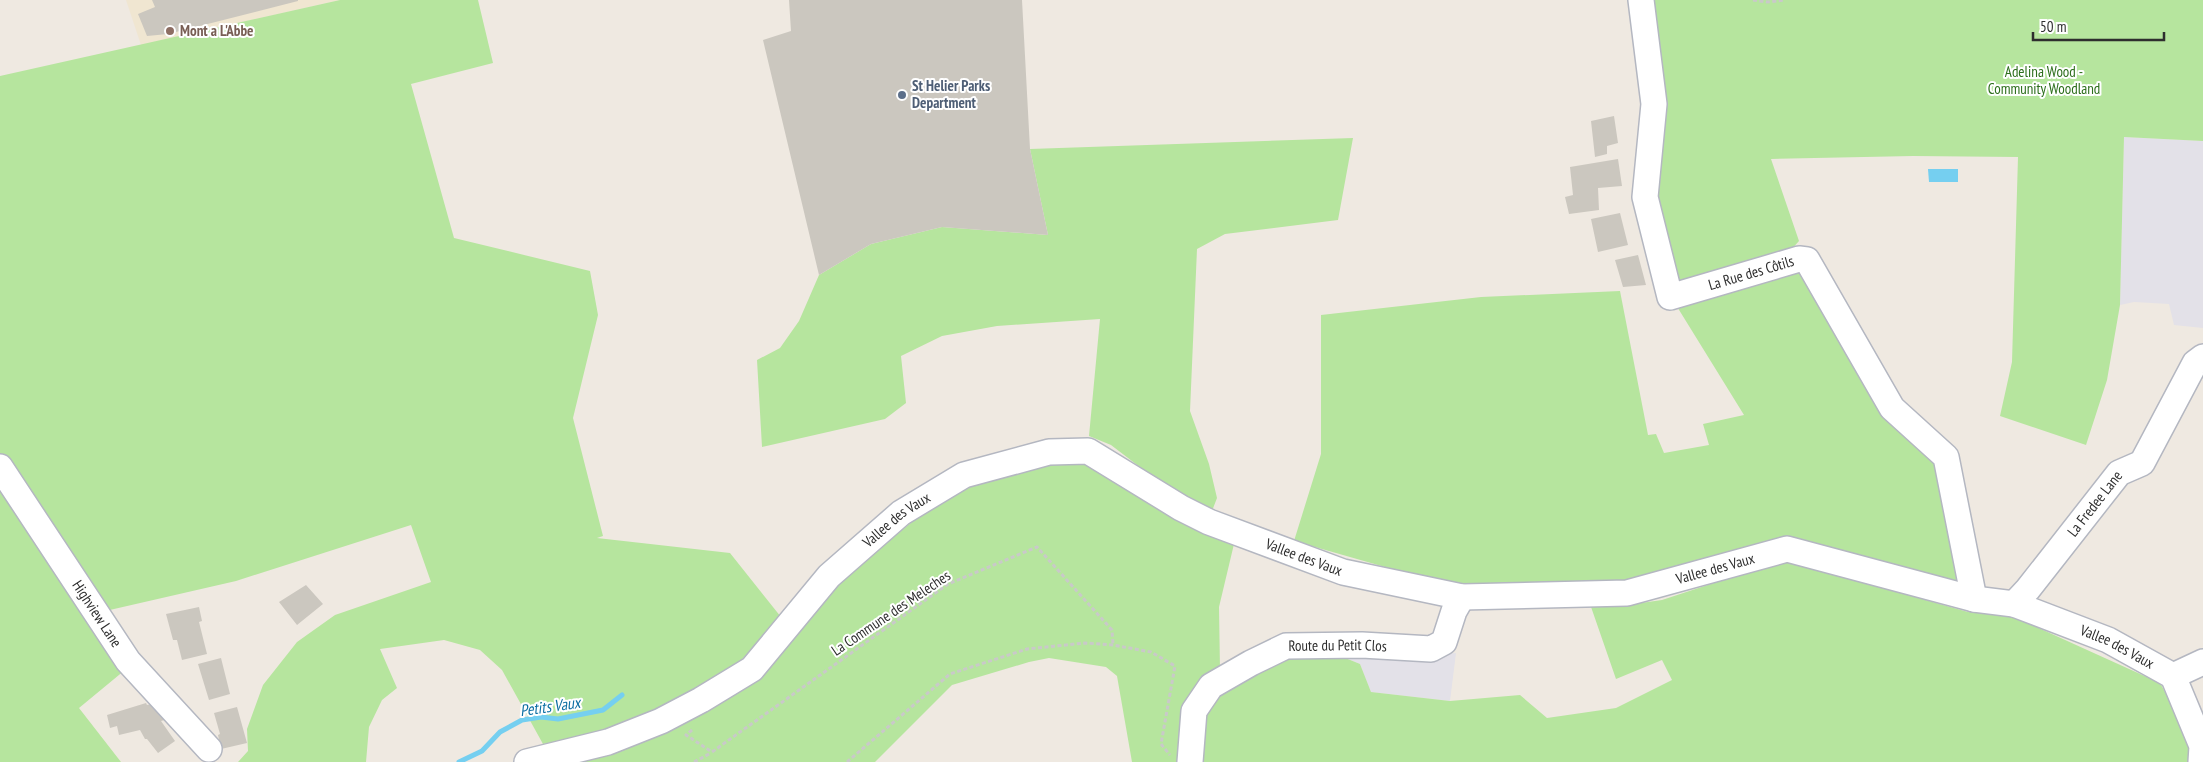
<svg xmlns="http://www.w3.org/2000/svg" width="2203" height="762" font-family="'PT Sans Narrow',sans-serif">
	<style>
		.industrial { fill: #e3e1e8 }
		.education { fill: #f0e6d1 }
		.green { fill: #b6e59e }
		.water { fill: #75cff0 }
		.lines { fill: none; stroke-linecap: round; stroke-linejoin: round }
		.stream { stroke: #75cff0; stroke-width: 5 }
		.building { fill: #cbc7bf }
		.minor-casing { stroke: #b4b7c1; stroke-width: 28 }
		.path { stroke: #c9c9c9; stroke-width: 3; stroke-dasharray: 4 2.5; stroke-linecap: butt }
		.minor { stroke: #fff; stroke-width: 25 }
		.education-dot { fill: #8d6e63; stroke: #fff; stroke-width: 2 }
		.service-dot { fill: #5c6f8a; stroke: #fff; stroke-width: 2 }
		.labels { text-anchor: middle; stroke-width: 4; stroke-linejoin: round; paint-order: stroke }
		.education-label { font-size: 15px; font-weight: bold; fill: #785e54; stroke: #fff; text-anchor: start }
		.park-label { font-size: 15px; fill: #2c6e1b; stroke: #fff }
		.service-label { font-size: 15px; font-weight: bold; fill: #4e5e75; stroke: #fff; text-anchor: start }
		.street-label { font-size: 15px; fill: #2e2e2e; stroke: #fff }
		.water-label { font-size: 16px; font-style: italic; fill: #0d6fa3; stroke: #fff }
	</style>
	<rect width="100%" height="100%" fill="#efe9e1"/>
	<path class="industrial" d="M2124,137L2203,141V328L2174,325L2169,304L2134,302L2120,305Z
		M1333,653L1431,655L1456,653L1450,701L1371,692L1360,664Z"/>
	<path class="education" d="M126,0H340L141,45Z"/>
	<path class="green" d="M340,0H478L493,63L411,84L454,238L590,271L598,315L573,418L603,536L597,538L730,553L781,617L737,665L659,711L602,733L543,744L502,670L480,650L444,640L380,649L397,688L382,700L369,727L366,762H238L248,751L247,729L263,685L297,642L335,615L431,582L411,525L236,581L101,612L0,457V76Z
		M1648,0H2203V141L2124,137L2120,305L2107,380L2086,445L2000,416L2012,362L2018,157L1913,156L1771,159L1799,241L1788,253L1684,287L1675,274L1651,182Z
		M1353,138L1338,220L1225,234L1197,249L1190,411L1209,464L1217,498L1212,511L1183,500L1111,445L1089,436L1100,319L997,326L942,336L901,356L906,403L885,419L762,447L757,360L780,348L799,321L819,275L871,244L942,227L1048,235L1030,149Z
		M1805,268L1940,461L1966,591L1788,541L1626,582L1462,589L1294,541L1321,454V315L1481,297L1620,291L1648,435L1656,434L1664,453L1709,445L1703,424L1744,415L1676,305Z
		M1050,464H1087L1234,544L1219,607L1220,670L1182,762H1132L1117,676L1106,667L1049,658L1029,662L952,685L875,762H575L663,733L846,576L918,517L981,481Z
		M0,479L125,670L79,708L121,762H0Z
		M1784,560L1968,612L2010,615L2160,683L2196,747L2194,762H1197L1200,712L1213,692L1289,653H1333L1360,664L1371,692L1450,701L1520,695L1547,718L1616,708L1672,680L1662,660L1616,679L1590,604H1634L1662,600Z"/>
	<path class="water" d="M1928,169H1958V182H1929Z"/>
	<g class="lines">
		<path class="stream" d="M459,762L482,751L500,732L522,720L541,717L558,719L603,710L622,695"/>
	</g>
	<path class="building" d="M152,0H298V1L168,34L147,36L138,14L155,7Z
		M789,0H1022L1030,149L1048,235L942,227L871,244L819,275L763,40L791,31Z
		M1614,116L1618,143L1607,146V154L1595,157L1591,121Z
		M1618,159L1622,186L1598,188L1599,210L1569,214L1565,197L1573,195L1570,167Z
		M1620,213L1628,245L1598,252L1591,219Z
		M1638,255L1646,285L1623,287L1615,260Z
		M306,585L323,604L297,625L279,602Z
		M199,607L202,621L199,622L207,654L182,660L177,640H173L166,614Z
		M221,658L230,694L209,700L198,664Z
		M146,703L147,705L156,703L168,719L161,721L175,741L158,753L147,739H145L140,730L119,735L117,726L110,728L107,715Z
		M237,707L247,743L221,749L218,735L220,734L214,713Z"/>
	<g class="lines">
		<defs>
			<g id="minor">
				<path id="s1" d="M1641,0L1654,104L1645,197L1670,297L1799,259L1807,260L1892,408L1946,457L1974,599"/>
				<path id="s2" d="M0,467L128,661L209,749"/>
				<path id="s3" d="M2014,604L2028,589L2119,473L2142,463L2195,363L2203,357"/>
				<path d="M2173,676L2202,746L2201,762"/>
				<path d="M2173,676L2203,662"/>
				<path id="s4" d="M527,762L608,742L661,721L701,700L752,669L829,576L901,513L964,475L1049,452L1088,451L1181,508L1209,522L1343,572L1462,597L1627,593L1787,549L1974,599L2014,604L2108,640L2173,676"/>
				<path id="s5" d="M1190,762L1194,711L1211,686L1251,663L1286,646L1362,645L1431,649L1444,642L1454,611L1462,597"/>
			</g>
		</defs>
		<use href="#minor" class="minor-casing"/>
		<path class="path" d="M1753,0L1767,2L1785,0
			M692,730L686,735L712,752L948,584L1037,547L1112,630L1113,645
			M694,762L711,753
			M847,762L950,674L1027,649L1085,643L1113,645L1151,652L1175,666L1161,744L1170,755"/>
		<use href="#minor" class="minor"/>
	</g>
	<circle class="education-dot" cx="170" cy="31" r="5"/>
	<circle class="service-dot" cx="902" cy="95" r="5"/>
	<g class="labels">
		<g class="education-label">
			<text x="180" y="36">Mont a L'Abbe</text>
		</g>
		<g class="park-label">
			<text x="2044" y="77">Adelina Wood -<tspan x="2044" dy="17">Community Woodland</tspan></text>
		</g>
		<g class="service-label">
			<text x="912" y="91">St Helier Parks<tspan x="912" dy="17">Department</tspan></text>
		</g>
		<g class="street-label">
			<text dy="5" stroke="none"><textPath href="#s1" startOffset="386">La Rue des Côtils</textPath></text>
			<text dy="5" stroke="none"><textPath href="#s3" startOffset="129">La Fredee Lane</textPath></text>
			<text dy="5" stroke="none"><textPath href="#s4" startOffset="454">Vallee des Vaux</textPath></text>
			<text dy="5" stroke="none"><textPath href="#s4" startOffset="904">Vallee des Vaux</textPath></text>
			<text dy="5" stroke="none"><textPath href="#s4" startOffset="1324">Vallee des Vaux</textPath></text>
			<text transform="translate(891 613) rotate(-34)" y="5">La Commune des Meleches</text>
			<text dy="5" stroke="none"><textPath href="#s2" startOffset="176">Highview Lane</textPath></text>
			<text dy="5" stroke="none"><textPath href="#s5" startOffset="218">Route du Petit Clos</textPath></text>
			<text dy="5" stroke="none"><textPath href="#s4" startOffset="1744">Vallee des Vaux</textPath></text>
		</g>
		<g class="water-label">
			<text transform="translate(550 706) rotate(-8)" y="6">Petits Vaux</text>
		</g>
	</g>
	<path d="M2033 32v8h131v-8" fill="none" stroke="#2e2e2e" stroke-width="2.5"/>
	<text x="2040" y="32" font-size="15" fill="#2e2e2e" stroke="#ffffff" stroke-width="4" paint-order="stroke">50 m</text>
</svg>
